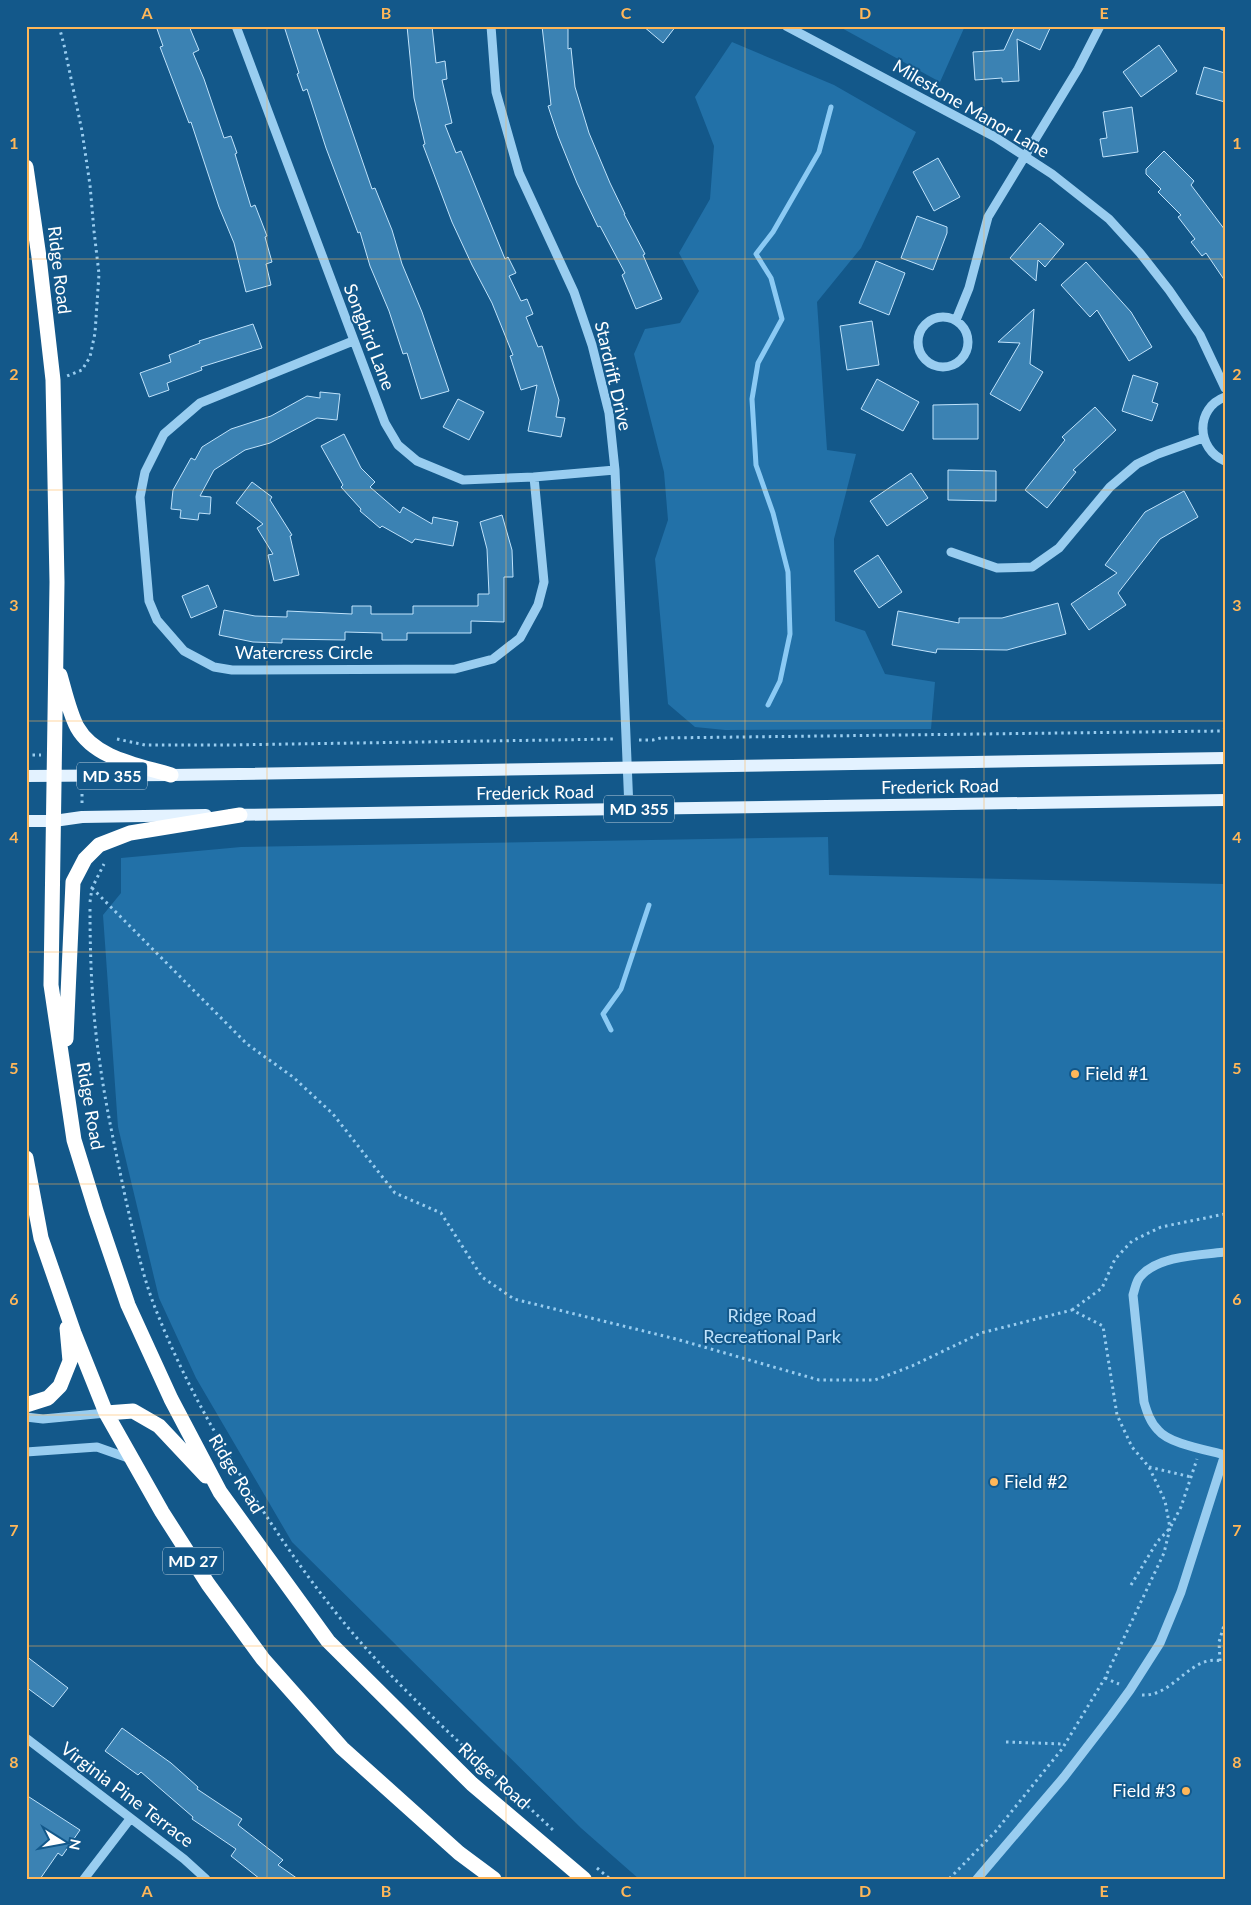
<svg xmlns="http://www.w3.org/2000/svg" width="1251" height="1905" font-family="Lato,sans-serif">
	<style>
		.green { fill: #2271a8 }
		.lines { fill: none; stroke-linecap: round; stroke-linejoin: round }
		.stream { stroke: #8bcaf4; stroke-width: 5 }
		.building { fill: #3b82b3; stroke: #c0e3fc }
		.path { stroke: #99cdf0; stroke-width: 3; stroke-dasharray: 2.5 4; stroke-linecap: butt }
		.minor { stroke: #99cdf0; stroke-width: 9 }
		.major { stroke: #e3f2ff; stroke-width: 12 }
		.highway { stroke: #fff; stroke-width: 15 }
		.grid { fill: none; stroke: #ffb759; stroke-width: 1; stroke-opacity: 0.55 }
		.poi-dot { fill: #ffb759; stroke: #13588a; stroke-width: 2 }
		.labels { text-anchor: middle; stroke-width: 4; stroke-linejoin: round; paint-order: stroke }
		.shield { fill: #13588a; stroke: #b8cddc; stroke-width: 1 }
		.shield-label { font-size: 16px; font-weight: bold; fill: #fff }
		.street-label { font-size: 18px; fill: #fff; stroke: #13588a }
		.poi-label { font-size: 18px; fill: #fff; stroke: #13588a; text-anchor: start }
		.park-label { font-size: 18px; fill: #c0e3fc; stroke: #13588a }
		.neatline { fill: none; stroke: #ffb759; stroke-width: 2 }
		.grid-label { font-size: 16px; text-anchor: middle; font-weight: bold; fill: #ffb759 }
	</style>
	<rect width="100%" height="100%" fill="#13588a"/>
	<path class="green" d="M838,26H965L940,82Z
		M732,42L834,85L916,132L861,248L817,302L827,450L856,454L834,539L835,621L865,631L885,674L935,682L931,729L725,730L695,727L668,704L655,559L668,520L664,472L634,354L645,329L680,323L699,291L679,253L710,199L714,146L695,97Z
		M828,837L829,875L1225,884V1879H639L581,1828L292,1542L196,1378L159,1298L118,1127L103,915L121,893V858L241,847Z"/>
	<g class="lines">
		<path class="stream" d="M768,705L780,681L790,634L788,572L773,513L756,465L752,399L758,363L782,319L771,278L756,254L773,232L819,152L831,107
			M611,1030L603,1014L621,989L649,905"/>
	</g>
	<path class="building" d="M156,26H189L199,50L193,53L204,79L224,138L231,136L237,153L235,154L251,207L255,205L267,236L265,237L272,262L266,264L271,285L246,292L234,243L219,207L191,122L189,123L160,47L163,46Z
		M284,26H316L372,189L375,188L392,230L402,264L422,312L449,391L421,399L407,353L403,354L389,311L370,266L360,232L358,233L326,148L307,89L303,91L297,74L299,73Z
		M407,26H432L436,63L445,61L447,79L442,80L452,123L445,125L456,153L461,151L505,259L508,257L516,273L509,276L521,301L527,299L533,314L526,317L538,347L542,346L559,400L556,417L565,418L561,437L528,431L537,385L521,390L510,356L513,355L492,303L472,265L452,222L423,145L425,144L414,98Z
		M542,26H568V49L571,48L575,87L589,133L610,183L625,214H624L645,254L643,255L662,299L636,309L622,275L625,273L600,226L598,227L577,183L558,136L548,106L551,105Z
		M643,26H676L663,43Z
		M1015,26H1051L1040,50L1017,39L1019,81L1002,82V78L975,80L973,52L1004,50Z
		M1159,45L1177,71L1141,97L1123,72Z
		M1204,67L1225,73V102L1196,94Z
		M1132,107L1138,152L1103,157L1100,139L1107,138L1103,112Z
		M1164,151L1194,181L1191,185L1225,230V281L1206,253L1202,256L1191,242L1195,239L1178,217L1181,215L1158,192L1161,189L1146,174V169Z
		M938,158L960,197L934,211L913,172Z
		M917,216L947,227V233L933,270L901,258Z
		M1040,223L1064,244L1045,267L1038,260L1036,281L1010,258Z
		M876,261L905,273L889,315L859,303Z
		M1086,262L1131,312L1152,347L1129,361L1097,310L1090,317L1061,285Z
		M1034,309L1030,364L1043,372L1020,411L990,394L1020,343L998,342Z
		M872,321L879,365L847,370L840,326Z
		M253,324L262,348L201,367L202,370L167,383L169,390L149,397L140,373L171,362L169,355L200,343L199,341Z
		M1133,375L1158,383L1152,402L1158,404L1152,421L1122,411Z
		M877,379L919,402L903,431L861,409Z
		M320,392L340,394L337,420L317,418L270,443L245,450L214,470L200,496L211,497L210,514L199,513L198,520L180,518L181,510L171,509L173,490L191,458L195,460L202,447L231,429L271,416L307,396L320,398Z
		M458,399L484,412L469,440L443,427Z
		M978,404V439H933V405Z
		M1095,407L1116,430L1073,470L1076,472L1047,508L1025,490L1065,440L1062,437Z
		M344,434L361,468L375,482L370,487L400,513L403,507L432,524L433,517L458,522L453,546L415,539L412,543L382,526L380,528L360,511L361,509L341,487L343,485L321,446Z
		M948,470L996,471V501L948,500Z
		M911,473L928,498L887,526L870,501Z
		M252,482L272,497L270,500L292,535L290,536L299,575L274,581L268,555L273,554L257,528L263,524L236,503Z
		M1184,491L1198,517L1160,539L1118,593L1126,605L1089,630L1071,604L1117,573L1105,565L1145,512Z
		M502,515L512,550L513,577H504V622L471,621V633H407V640H382V633L345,632V640L282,639V643L253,642L219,635L224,610L255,616L287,617V611L352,614V606H371V614H413V606H478V594H489L487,549L480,522Z
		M878,555L902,592L879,608L854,571Z
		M208,585L217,607L191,618L182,596Z
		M1058,603L1066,634L1007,650L937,649L936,653L892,645L898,611L959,623V618H1002Z
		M26,1656L68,1688L53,1707L26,1687Z
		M122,1728L171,1763L198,1787L197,1789L242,1819L238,1825L283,1860L278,1865L298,1879H260L231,1856L236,1849L192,1819L193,1817L141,1772L138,1775L105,1751Z
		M26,1795L80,1830L62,1856L58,1853L40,1879H26Z"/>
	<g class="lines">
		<path class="path" d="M59,26L64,45L82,131L90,185L94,231L99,274L95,333L90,357L82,370L67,376
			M117,739L145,745H228L615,739
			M639,740H653L661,738L1221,731L1225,729
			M26,755H41
			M82,803V789
			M92,888L247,1044L293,1077L333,1114L395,1193L441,1213L482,1277L514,1299L676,1339L819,1380H875L912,1366L981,1333L1072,1310L1103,1326L1117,1415L1132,1447L1149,1467L1165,1501L1170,1528L1164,1553L1105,1678L1062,1749L995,1832L949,1879
			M90,902L92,888L104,864
			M90,909C90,960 92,1012 100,1064C106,1108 116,1152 125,1196C134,1235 142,1277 158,1315C181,1373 211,1428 244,1481C282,1542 323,1601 371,1654C428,1716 492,1772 553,1830
			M1072,1310L1102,1288L1115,1259L1132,1241L1161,1227L1225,1214
			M1149,1467L1191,1477
			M1131,1585L1157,1542L1170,1528L1181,1507L1197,1459
			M1220,1661L1219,1642L1225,1622
			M1105,1678L1119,1684
			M1142,1695C1175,1697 1191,1651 1225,1662
			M1006,1742L1064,1744
			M597,1868L610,1879"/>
		<path class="minor" d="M236,26L385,423L398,445L417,461L463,480L534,477L615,470
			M491,26L496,92L519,173L574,292L592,345L609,413L615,470L629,809
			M786,26L995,137L1052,174L1109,219L1140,253L1169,290L1200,335L1225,388
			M1223,26L1225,27
			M918 342a25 25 0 1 1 50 0a25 25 0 1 1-50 0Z
			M956,320L969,288L988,217L1078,69L1100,26
			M353,341L200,403L164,434L145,472L140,497L149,601L157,620L184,651L214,667L232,670L455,669L493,659L520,638L538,605L544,582L534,477
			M1225,397C1195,408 1196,449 1225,461
			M951,552L997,568L1032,567L1059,548L1110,487L1137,464L1158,454L1203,438
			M1225,1252C1199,1255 1157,1256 1140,1277C1136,1281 1135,1289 1133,1295L1144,1402C1147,1412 1150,1422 1158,1430C1169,1444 1207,1450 1225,1455
			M26,1417L43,1419L106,1413
			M26,1452L97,1447L131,1459
			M26,1738L184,1859L206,1879
			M84,1879L130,1819
			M977,1879L1064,1777L1111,1716L1130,1690L1160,1643L1181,1592L1225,1454"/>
		<path class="major" d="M26,776L171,775L1225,758
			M231,815L1225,800
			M26,821H54L82,817L206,815"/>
		<path class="highway" d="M26,167L39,257L53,380L57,582L51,985L74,1140L96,1211L128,1305L171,1399L220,1492L328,1641L472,1784L584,1879
			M60,675C65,692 69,711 77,727C95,759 138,765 171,775
			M66,1039L73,882L85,859L99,845L130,833L240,815
			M26,1158L41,1238L74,1333L106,1413L162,1512L208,1584L263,1659L342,1748L459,1853L494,1879
			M26,1405L48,1398L60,1386L70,1361L67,1328
			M106,1413L133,1411L159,1426L206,1476"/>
	</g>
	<path class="grid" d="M267,26V1879M506,26V1879M745,26V1879M984,26V1879M26,259H1225M26,490H1225M26,721H1225M26,952H1225M26,1184H1225M26,1415H1225M26,1646H1225"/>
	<g class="poi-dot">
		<circle cx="1075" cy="1074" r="5"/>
		<circle cx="994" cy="1482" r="5"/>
		<circle cx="1186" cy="1791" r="5"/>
	</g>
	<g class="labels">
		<g class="shield">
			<rect x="77" y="762.5" width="70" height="27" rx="4"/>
			<rect x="604" y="795.5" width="70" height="27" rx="4"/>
			<rect x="163" y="1547.5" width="60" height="27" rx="4"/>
		</g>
		<g class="shield-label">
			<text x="112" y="782">MD 355</text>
			<text x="639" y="815">MD 355</text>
			<text x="193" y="1567">MD 27</text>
		</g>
		<g class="street-label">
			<text transform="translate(971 109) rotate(30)" y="6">Milestone Manor Lane</text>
			<text transform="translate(59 270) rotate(83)" y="6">Ridge Road</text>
			<text transform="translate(369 337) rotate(69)" y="6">Songbird Lane</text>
			<text transform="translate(613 376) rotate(77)" y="6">Stardrift Drive</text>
			<text x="304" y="659">Watercress Circle</text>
			<text transform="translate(940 787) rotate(-1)" y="6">Frederick Road</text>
			<text transform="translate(535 793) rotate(-1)" y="6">Frederick Road</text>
			<text transform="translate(90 1106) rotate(80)" y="6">Ridge Road</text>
			<text transform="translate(236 1474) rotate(59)" y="6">Ridge Road</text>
			<text transform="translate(494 1776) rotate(42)" y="6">Ridge Road</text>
			<text transform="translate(127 1795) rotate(37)" y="6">Virginia Pine Terrace</text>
		</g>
		<g class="poi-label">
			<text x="1085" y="1080">Field #1</text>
			<text x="1004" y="1488">Field #2</text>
			<text x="1176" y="1797" text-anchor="end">Field #3</text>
		</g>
		<g class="park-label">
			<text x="772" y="1322">Ridge Road<tspan x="772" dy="21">Recreational Park</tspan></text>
		</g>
	</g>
	<rect width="1251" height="1905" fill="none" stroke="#13588a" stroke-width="55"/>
	<g transform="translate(62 1842) rotate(101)" stroke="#13588a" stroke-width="4" paint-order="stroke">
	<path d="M0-4L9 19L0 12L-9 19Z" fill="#ffffff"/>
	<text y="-8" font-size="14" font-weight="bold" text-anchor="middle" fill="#ffffff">N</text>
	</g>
	<rect x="28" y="28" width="1196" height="1850" class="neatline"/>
	<g class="grid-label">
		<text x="147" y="19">A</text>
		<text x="386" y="19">B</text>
		<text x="626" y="19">C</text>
		<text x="865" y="19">D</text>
		<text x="1104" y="19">E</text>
		<text x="14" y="149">1</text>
		<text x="1237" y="149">1</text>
		<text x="14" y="380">2</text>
		<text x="1237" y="380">2</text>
		<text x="14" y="611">3</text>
		<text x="1237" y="611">3</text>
		<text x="14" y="843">4</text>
		<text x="1237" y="843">4</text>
		<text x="14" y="1074">5</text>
		<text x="1237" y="1074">5</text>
		<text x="14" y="1305">6</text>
		<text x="1237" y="1305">6</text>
		<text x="14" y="1536">7</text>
		<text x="1237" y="1536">7</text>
		<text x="14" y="1768">8</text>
		<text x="1237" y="1768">8</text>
		<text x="147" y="1897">A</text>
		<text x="386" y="1897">B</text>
		<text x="626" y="1897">C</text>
		<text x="865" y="1897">D</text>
		<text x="1104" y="1897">E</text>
	</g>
</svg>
